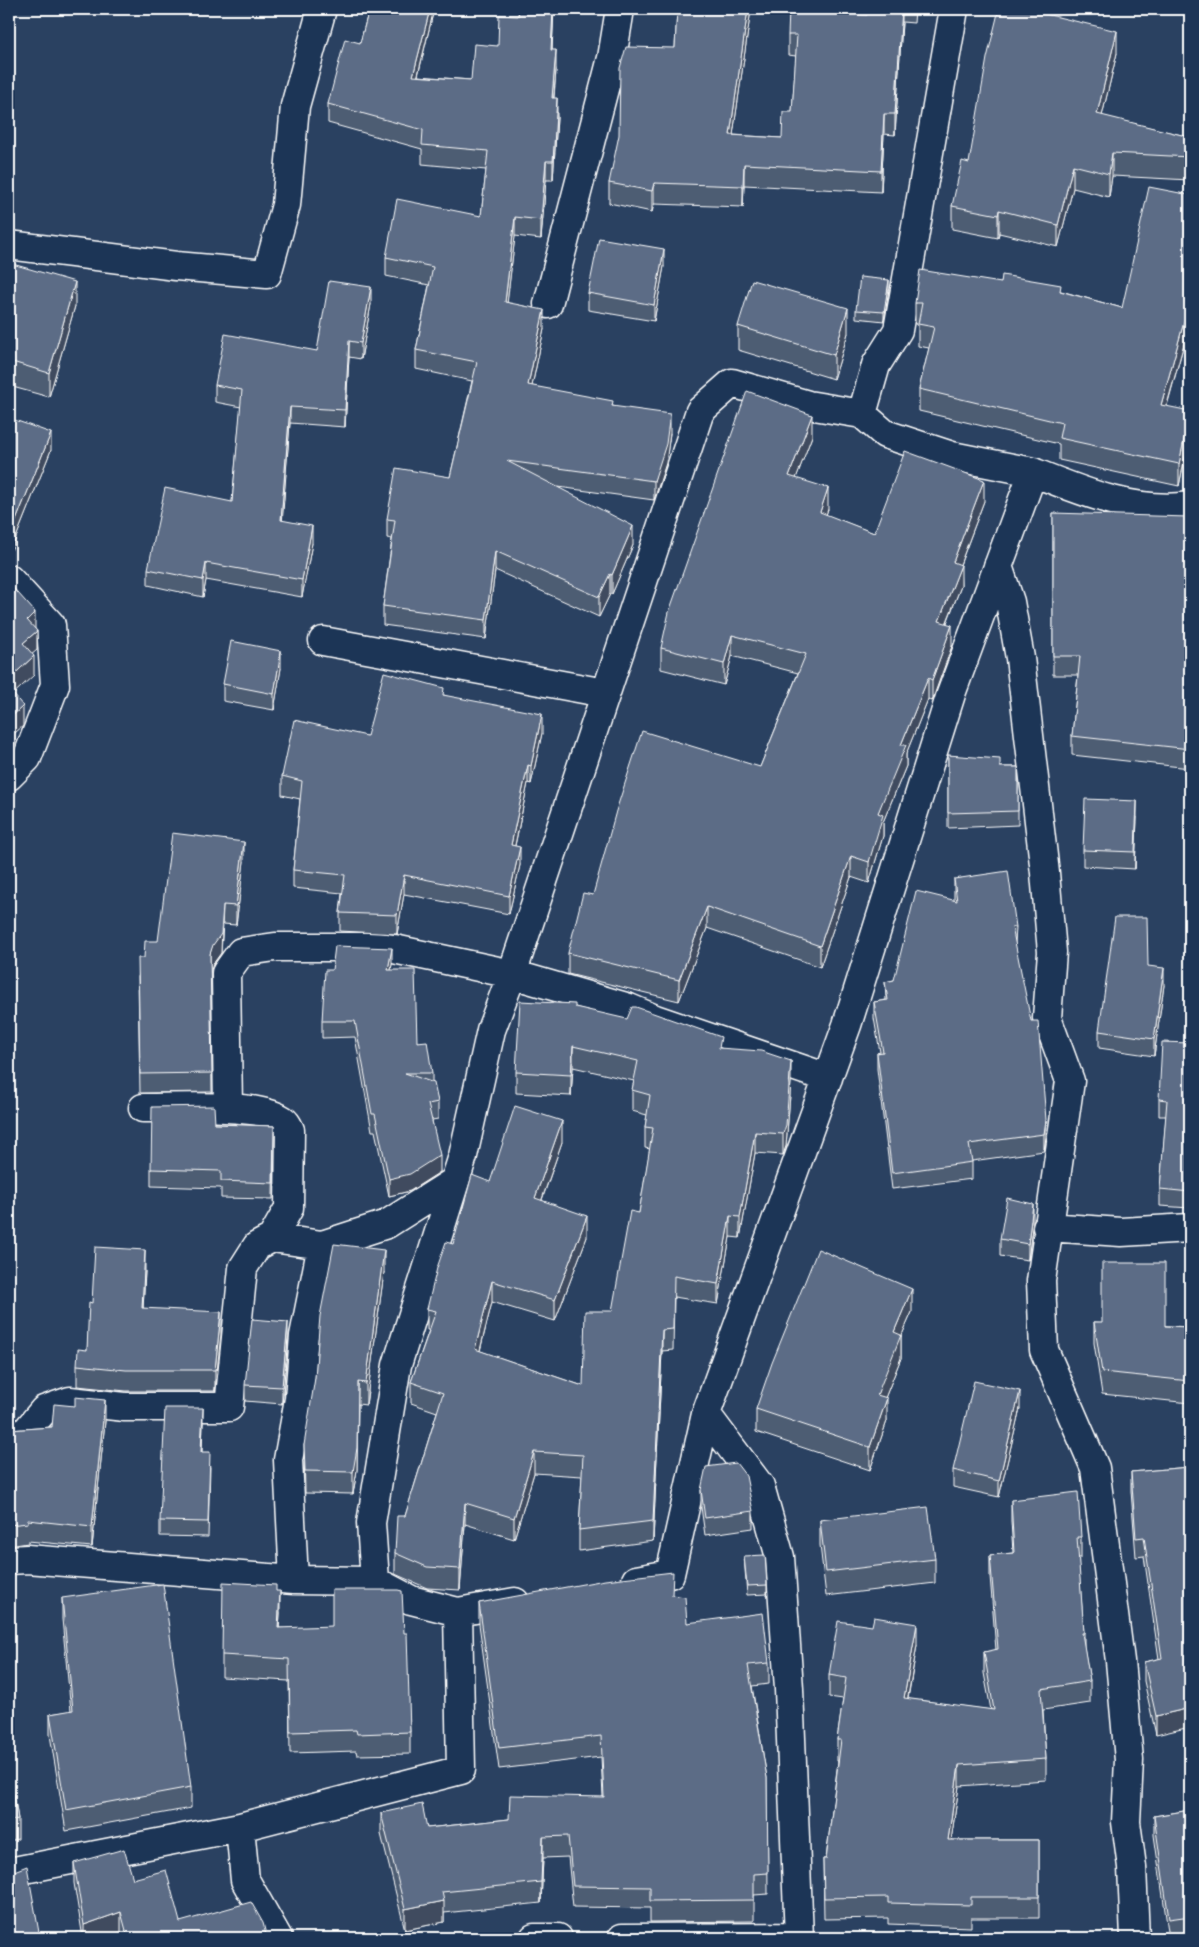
<svg xmlns="http://www.w3.org/2000/svg" width="1199" height="1947" font-family="'Playpen Sans',sans-serif">
	<style>
		.lines { fill: none; stroke-linecap: round; stroke-linejoin: round }
		.minor-casing { stroke: #fff; stroke-width: 31 }
		.minor { stroke: #1d3557; stroke-width: 28 }
		.wall { fill: #4e5d73; stroke: #fff }
		.shaded-wall { fill: #404c5e; stroke: #fff }
		.building { fill: #5b6c86; stroke: #fff }
	</style>
	<rect width="100%" height="100%" fill="#2a4161"/>
	<filter id="ink" filterUnits="userSpaceOnUse"><feTurbulence type="fractalNoise" baseFrequency=".02" numOctaves="2"/><feDisplacementMap in="SourceGraphic" scale="10" xChannelSelector="R" yChannelSelector="G"/><feConvolveMatrix kernelMatrix="1 2 1 2 8 2 1 2 1" color-interpolation-filters="sRGB"/></filter>
	<g filter="url(#ink)">
		<g class="lines">
			<defs>
				<path id="minor" d="M9,245L176,266L267,274L286,205L295,106L322,9
					M548,304L612,58L620,9
					M1033,472C1083,492 1136,514 1190,506
					M998,566L1010,602L1020,658L1045,873L1052,952L1047,1018L1070,1081L1041,1281L1044,1350L1095,1468L1120,1661L1129,1760L1126,1822L1132,1867L1135,1938
					M9,579L51,625L55,685L27,758L9,776
					M323,641L605,693
					M143,1108C172,1108 262,1102 284,1121C287,1123 289,1128 290,1130L289,1208L272,1238
					M228,1108L226,973L241,952L275,947H380L394,949L512,974L629,1008L655,1019L828,1078
					M1047,1227L1121,1232L1190,1228
					M706,1414L760,1486L780,1557L789,1689L799,1938
					M9,1435H23L44,1410L70,1401L125,1407H229L243,1268L257,1246L272,1238L322,1245L387,1224L455,1181
					M9,1560L27,1559L294,1580L375,1581L411,1600L458,1612L515,1602
					M294,1580L288,1460L299,1399L304,1336L322,1245
					M636,1580L670,1574L706,1414L847,1025L951,694L1033,472L952,456L885,434L862,414
					M375,1581L371,1523L397,1365L463,1156L491,1030L512,974L700,411L732,383L808,405L862,414L876,365L898,330L954,9
					M240,1827L245,1880L278,1938
					M9,1872L240,1827L461,1770L458,1612
					M534,1938H558
					M622,1938L799,1937"/>
			</defs>
			<use href="#minor" class="minor-casing"/>
			<use href="#minor" class="minor"/>
		</g>
		<path class="wall" d="M369,9H434L418,76L471,80L498,46L518,16L519,9H554L552,50L556,70L554,98L557,118L553,180H546L541,239L515,236L507,302L544,329L532,386L613,406L670,433L666,463L654,500L558,487L633,545L612,594H610L599,617L495,570L486,639L383,625V606L392,539L387,538V519L450,477L472,381L416,369V350L429,285L386,276V257L481,216L486,170L422,164V149L328,123V104L360,43Z
			M677,9H751L733,135L782,138L792,112L796,56L788,55V35L867,15V9H915L914,23L902,22L895,135L884,134L881,192L744,185L743,207L654,204L652,212L609,203V183L675,48Z
			M1117,53L1102,116L1190,137V180L1112,176L1109,197L1073,188L1058,247L999,233L998,238L952,229V206L969,163Z
			M1190,195V322L1167,406L1190,433L1179,486L1059,460V444L919,411V389L929,348L918,346V325L915,324V303L1001,283L1061,291L1122,308Z
			M9,263L75,306L49,397L9,386Z
			M664,266L654,321L588,310V293Z
			M889,289L884,321L856,318V310Z
			M371,304L361,359L349,357L345,427L290,423L282,520L312,543L302,597L206,580L203,597L148,585V569L232,502L241,407L215,402V385L317,351Z
			M738,326L848,333L834,379L738,350Z
			M9,418L51,450L11,550L9,549Z
			M812,436L796,478L828,509L826,515L874,533L984,501L960,565L961,586L947,623L952,646L932,701L928,699L906,754V766L883,822V836L869,883L851,877L820,967L707,928L679,1001L568,974V953L760,767L798,673L732,656L724,685L661,669V648Z
			M1053,513L1190,537V768L1072,755V736L1078,675H1053Z
			M281,668L274,710L223,701V684Z
			M444,695L542,733L531,784L528,783L515,846L520,865L509,914L404,894L397,934L340,931V913L342,893L293,888V870L300,799L282,795V776L367,736Z
			M948,755L1000,767H1018V825L948,828Z
			M1137,817L1135,869L1083,866V850Z
			M244,861L236,925L223,924L221,953L213,964L211,972L212,1092L140,1093L138,977L144,958L158,941Z
			M954,879L1016,927L1015,944L1046,1137L1044,1151L972,1161V1179L892,1189L877,1069V1053L880,1052L874,1018V1002L886,1000L885,982L894,980L954,900Z
			M392,964L391,970L417,1042L432,1073V1082L438,1102V1119L432,1120L440,1172L410,1191L389,1196L375,1131H372L355,1037L322,1038V1021L332,970Z
			M1148,966L1164,985L1154,1056L1099,1048V1031Z
			M575,1007L721,1048L791,1082L786,1146L783,1155L755,1153L740,1238L730,1237L718,1304L674,1297L673,1350L662,1351L653,1541L579,1551V1530L582,1476L534,1473L514,1539L465,1524L460,1590L427,1588L395,1574V1553L405,1516L437,1412L411,1403V1382L429,1330H427V1309L453,1244L490,1182L562,1142L542,1200L587,1237L555,1321L492,1302L480,1351L583,1386L612,1311L639,1213L650,1149L645,1148V1127L647,1115L632,1111V1090L634,1081L573,1067L571,1096L516,1093V1072Z
			M1190,1043V1208L1160,1206V1189L1166,1116H1159V1099Z
			M215,1124L274,1126L273,1199L221,1198V1188L151,1186V1169Z
			M1033,1220L1028,1260L1000,1256V1239Z
			M145,1271L143,1308L221,1334L215,1391H126L77,1386V1365L87,1350L92,1303Z
			M384,1272L366,1405L358,1404L357,1470L353,1494L305,1493L304,1445Z
			M912,1312L901,1337V1358L885,1398L887,1421L870,1470L756,1432V1409Z
			M1094,1322L1190,1327V1403L1102,1394L1094,1343Z
			M288,1338L282,1404L245,1401V1385Z
			M1020,1408L999,1497L953,1487V1470Z
			M105,1421L92,1547L28,1541V1543L9,1546V1430L52,1427Z
			M203,1423L202,1452L210,1467L208,1537L160,1536V1521Z
			M1190,1467L1156,1735L1144,1681V1662L1159,1659L1144,1556L1136,1557L1131,1491V1472Z
			M701,1490L753,1511V1528L705,1535L701,1507Z
			M1011,1500L1081,1537V1558H1078L1084,1633V1647L1090,1681V1703L1043,1710L1046,1759V1780L959,1786L951,1840H1039V1918H971V1927L888,1924V1918L824,1919L823,1859H826L838,1761H837V1740L843,1699L829,1697V1675L917,1645L908,1699L991,1710L984,1673V1652L996,1650L990,1576V1555L1013,1553L1011,1521Z
			M820,1520L935,1559V1583L826,1596L820,1545Z
			M744,1556L767,1585V1594L747,1595Z
			M276,1591L280,1613L279,1628L404,1633L410,1732V1754L357,1755L356,1751L290,1753L289,1681L222,1677V1655Z
			M673,1595L687,1623L769,1663V1684L752,1686L767,1778L768,1894L754,1895V1921L650,1922V1908L573,1907L568,1857L543,1858L541,1903L444,1913V1922L405,1930L381,1834V1813L427,1828L509,1819L603,1797L601,1757L499,1769L479,1624V1603Z
			M62,1598L191,1787V1808L66,1831L50,1735V1714L71,1711L62,1619Z
			M9,1766L18,1819V1839L9,1841Z
			M1190,1810V1935L1169,1938L1154,1835V1816Z
			M74,1863L133,1879L180,1922L267,1938H122L121,1932L103,1938H83L74,1883Z"/>
		<path class="shaded-wall" d="M430,9H434L413,95V76Z
			M553,9H554L551,69V50Z
			M748,9H751L730,156V135Z
			M902,9V22L895,135V114Z
			M1117,31V53L1097,137V114Z
			M556,50V70L552,117V98Z
			M557,98V118L553,180V161Z
			M884,114V134L881,192V171Z
			M1112,153V176L1109,197V174Z
			M546,161V180L541,239V220Z
			M744,164V185L743,207V186Z
			M1073,165V188L1058,247V225Z
			M654,183V204L652,212V191Z
			M999,210V233L998,238V215Z
			M515,217V236L505,321V302Z
			M664,249V266L654,321V305Z
			M889,280V289L884,321V312Z
			M75,282V306L49,397V373Z
			M371,287V304L361,359V343Z
			M1190,300V322L1161,426V405Z
			M848,308V333L834,379V355Z
			M544,310V329L528,405V385Z
			M349,341V357L345,427V410Z
			M290,407V423L281,537V520Z
			M1190,411V433L1179,486V464Z
			M670,414V433L666,463L654,500V481Z
			M812,415V436L789,497V476Z
			M51,433V450L11,550V533Z
			M984,480V501L953,583V562Z
			M828,488V509L820,533V512Z
			M312,526V543L302,597V580Z
			M633,526V545L612,594V575Z
			M495,551V570L486,639V620Z
			M206,563V580L203,597V580Z
			M961,565V586L939,642V621Z
			M610,574V594L599,617V597Z
			M35,612V632L27,620Z
			M952,625V646L932,701V680Z
			M37,631V650L23,662V643Z
			M732,635V656L724,685V664Z
			M281,651V668L274,710V694Z
			M34,656V675L9,698V679Z
			M928,678V699L906,754V766L883,822V836L869,883V862L878,813L901,745Z
			M23,706V726L9,738V719Z
			M542,714V733L531,784V766Z
			M528,765V783L511,864V845Z
			M1137,801V817L1135,869V852Z
			M244,842V861L236,925V906Z
			M520,847V865L509,914V896Z
			M851,856V877L820,967V946Z
			M404,875V894L397,934V915Z
			M223,905L221,953L213,964L210,973V954Z
			M707,907V928L679,1001V980Z
			M392,948V964L388,987V970Z
			M1164,968V985L1154,1056V1039Z
			M573,1046V1067L571,1096V1075Z
			M791,1061V1082L786,1146L783,1155V1134Z
			M1046,1120V1137L1044,1151V1134Z
			M562,1121V1142L535,1219V1198Z
			M755,1132V1153L740,1238V1217Z
			M440,1155V1172L410,1191L389,1196V1179Z
			M1033,1204V1220L1028,1260V1244Z
			M587,1216V1237L555,1321V1300Z
			M730,1216V1237L718,1304V1284Z
			M145,1250V1271L142,1329V1308Z
			M384,1250V1272L366,1405V1383Z
			M492,1281V1302L475,1370V1349Z
			M912,1289V1312L901,1337V1358L877,1418V1395L894,1332Z
			M221,1312V1334L215,1391V1370Z
			M288,1322V1338L282,1404V1387Z
			M662,1330V1351L653,1541V1521Z
			M358,1382L357,1470L353,1494V1472Z
			M1020,1391V1408L999,1497V1481Z
			M887,1398V1421L870,1470V1447Z
			M105,1400V1421L92,1547V1527Z
			M203,1408V1423L201,1467V1452Z
			M534,1452V1473L514,1539V1518Z
			M465,1503V1524L460,1590V1569Z
			M280,1591V1613L278,1650V1628Z
			M917,1624V1645L904,1719V1698Z
			M1190,1708V1727L1156,1735V1716Z
			M959,1765V1786L948,1861V1840Z
			M543,1837V1858L541,1903V1882Z
			M444,1901V1922L405,1930V1909Z
			M121,1912V1932L103,1938H84V1925Z"/>
		<path class="building" d="M369,9H430L413,76L471,80L474,44L498,46L499,15L518,16L519,9H553L551,50H556L552,98H557L553,161H546L541,220L515,217L505,302L544,310L528,385L613,401L612,406L670,414L666,444L654,481L507,461L633,526L612,575L610,574L599,597L495,551L486,620L383,606L395,520L387,519L396,468L450,477L477,362L416,350L433,267L386,257L397,199L481,216L488,151L422,145L423,130L328,104L345,39L360,43Z
			M677,9H748L730,135L782,138L783,112H792L797,35H788L789,10L867,15V9H902L895,114H884L881,171L744,164L743,186L654,183L652,191L609,183L619,135L620,68L626,47L675,48Z
			M999,9H1024L1117,31L1097,114L1190,137V157L1112,153L1109,174L1073,165L1058,225L999,210L998,215L952,206L962,161L969,163L987,58Z
			M1149,187L1190,195V300L1161,405L1190,411L1179,464L1059,438L1062,423L919,389L934,327L918,324L922,303H915L920,270L1001,283L1002,275L1061,285L1060,291L1122,308Z
			M599,238L664,249L654,305L588,293Z
			M9,263L75,282L49,373L9,361Z
			M860,277L889,280L884,312L856,310Z
			M752,280L848,308L834,355L738,326Z
			M329,281L371,287L361,343L349,341L345,410L290,407L281,520L312,526L302,580L206,563L203,580L148,569L165,488L232,502L242,390L215,385L225,334L317,351Z
			M747,391L812,415L789,476L828,488L820,512L874,533L905,451L984,480L953,562L961,565L939,621L952,625L932,680L928,678L901,745H906L878,813L883,815L869,862L851,856L820,946L707,907L679,980L568,953L583,893L593,895L616,811L642,731L760,767L806,654L732,635L724,664L661,648L669,612Z
			M9,418L51,433L11,533L9,532Z
			M1053,513L1188,517L1187,537H1190V749L1072,736L1080,656H1053Z
			M9,583L35,612L27,620L37,631L23,643L34,656L9,679Z
			M231,641L281,651L274,694L223,684Z
			M384,672L444,688L443,695L542,714L531,766L528,765L511,845L520,847L509,896L404,875L397,915L340,913L345,875L293,870L302,781L282,776L294,720L367,736Z
			M9,689L23,706L9,719Z
			M948,755L1000,759V767H1018V811L948,813Z
			M1085,799L1137,801L1135,852L1083,850Z
			M172,833L244,842L236,906L223,905L221,934L213,945L210,954L212,1073L140,1074L138,958H144L145,941H158Z
			M1008,871L1016,927H1012L1031,1021H1038L1046,1120L1044,1134L969,1144L972,1162L892,1173L877,1053L883,1052L874,1002L888,1000L885,982L894,980L916,891L957,901L954,879Z
			M1115,917H1147L1148,966L1164,968L1154,1039L1099,1031Z
			M335,946L392,948L388,970H415L417,1042L427,1041L432,1073H405L434,1083L438,1102L428,1104L440,1155L410,1174L389,1179L375,1114H372L355,1021H322L325,970H332Z
			M520,1001L575,1004V1007L627,1019L632,1007H636L721,1037L719,1048L761,1051L791,1061L786,1125L783,1134L755,1132L740,1217L730,1216L718,1284L674,1276L673,1329L662,1330L653,1521L579,1530L583,1455L534,1452L514,1518L465,1503L460,1569L427,1567L395,1553L397,1516H405L443,1393L411,1382L436,1311L427,1309L437,1268L446,1242L453,1244L472,1175L490,1182L515,1106L562,1121L535,1198L587,1216L555,1300L492,1281L475,1349L583,1386L585,1311H612L630,1211L639,1213L653,1128L645,1127L650,1095L632,1090L638,1061L573,1046L571,1075L516,1072Z
			M1162,1042L1190,1043V1192L1160,1189L1167,1100L1159,1099Z
			M214,1106L215,1124L274,1126L273,1183L221,1181V1171L151,1169L152,1107Z
			M1007,1198L1033,1204L1028,1244L1000,1239Z
			M334,1244L384,1250L366,1383L358,1382L357,1448L353,1472L305,1471L304,1445L315,1378L320,1316Z
			M95,1247L145,1250L142,1308L221,1312L215,1370H126L77,1365L78,1349L87,1350L89,1302L92,1303Z
			M818,1249L912,1289L894,1332L901,1335L877,1395L887,1398L870,1447L756,1409L772,1363Z
			M1102,1263H1165V1326L1190,1327V1381L1102,1372L1094,1322H1102Z
			M252,1319L288,1322L282,1387L245,1385Z
			M974,1381L1020,1391L999,1481L953,1470Z
			M75,1397L105,1400L92,1527L28,1520V1523L9,1525V1430L52,1427L54,1404L75,1406Z
			M165,1408H203L201,1452H210L208,1522L160,1521Z
			M736,1463L746,1476L753,1511L705,1518L701,1490L706,1467Z
			M1190,1467V1708L1156,1716L1144,1662L1162,1658L1144,1537L1136,1538L1131,1472Z
			M1078,1492L1081,1537H1077L1084,1633H1082L1090,1681L1041,1689L1046,1759L959,1765L948,1840H1039V1897H971V1905L888,1903V1897L824,1898L823,1859H826L841,1740H837L846,1678L829,1675L838,1621L872,1626L874,1617L917,1624L904,1698L994,1710L984,1652L998,1649L990,1555L1014,1553L1011,1500Z
			M928,1507L935,1559L826,1572L820,1520Z
			M765,1555L767,1585L747,1586L744,1556Z
			M673,1572L672,1595L685,1597L687,1623L763,1613L769,1663L748,1665L767,1778L768,1873L754,1874V1900L650,1901V1887L573,1886L568,1836L543,1837L541,1882L442,1892L444,1901L405,1909L381,1813L422,1804L427,1828L509,1819L510,1795L604,1797L601,1736L499,1748L479,1603L605,1580Z
			M223,1582L276,1585V1591H280L278,1628L332,1626V1590H398L402,1591L404,1633H407L410,1732L357,1734L356,1730L290,1732L289,1659L222,1655Z
			M163,1584L191,1787L66,1810L50,1714L73,1710L62,1598Z
			M9,1766L18,1819L9,1821Z
			M1190,1810V1916L1169,1919L1154,1816Z
			M124,1849L133,1879L166,1870L180,1922L251,1902L263,1923L267,1938H128L121,1912L84,1925L74,1863Z
			M27,1866L40,1938H9V1873Z"/>
	</g>
	<rect width="1199" height="1947" fill="none" stroke="#1d3557" stroke-width="30"/>
	<rect x="15" y="15" width="1169" height="1917" fill="none" stroke="#fff" stroke-width="2" filter="url(#ink)"/>
</svg>
